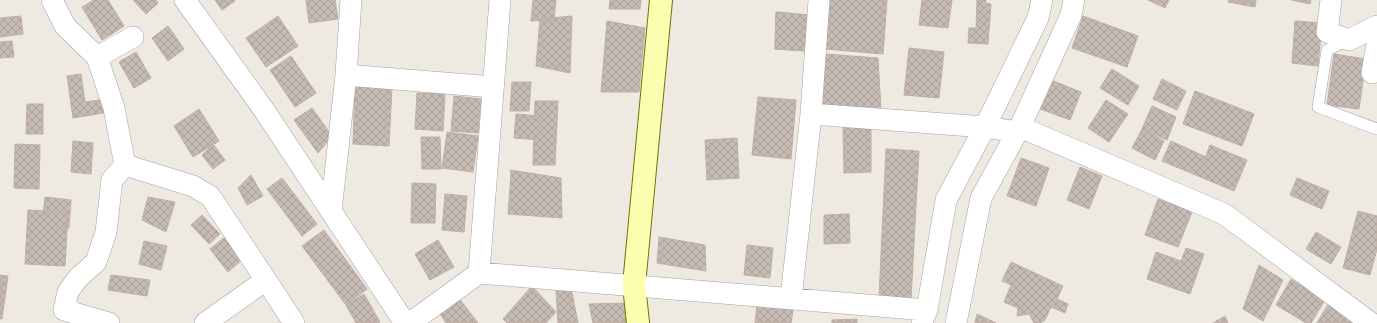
<svg xmlns="http://www.w3.org/2000/svg" width="1377" height="323" font-family="Jost,sans-serif">
	<style>
		.building { fill: url(#building-cross-hatch); stroke: #c1aea3 }
		.lines { fill: none; stroke-linecap: round; stroke-linejoin: round }
		.lane-casing { stroke: #a3a3a3; stroke-width: 12 }
		.street-casing { stroke: #a3a3a3; stroke-width: 22 }
		.secondary-casing { stroke: #6f7600; stroke-width: 24 }
		.lane { stroke: #fff; stroke-width: 11 }
		.street { stroke: #fff; stroke-width: 21 }
		.secondary { stroke: #fdfdb0; stroke-width: 22 }
	</style>
	<defs>
		<pattern id="building-cross-hatch" width="8" height="8" patternUnits="userSpaceOnUse"><rect width="8" height="8" fill="#c6bbb4"/><path d="M0 0l8 8M0 8l8-8" fill="none" stroke="#aaa09a"/></pattern>
	</defs>
	<rect width="100%" height="100%" fill="#eee9e1"/>
	<path class="building" d="M94,0H108L124,26L102,40L82,7Z
		M133,0H156L158,3L146,14Z
		M215,0H234L235,1L222,10Z
		M306,0H335L338,19L309,23Z
		M533,0H556L554,20L531,21Z
		M610,0H641L640,9H609Z
		M829,0H887L883,54L825,49Z
		M922,0H952L948,28L919,25Z
		M977,0H986L985,3L991,4L988,44L968,43L969,28H976Z
		M1148,0H1169L1165,8Z
		M1229,0H1256L1255,7L1228,2Z
		M1292,0H1311L1310,4Z
		M776,12L808,15L807,51L775,49Z
		M776,12L808,15L807,51L775,49Z
		M21,16L23,34L0,37V18Z
		M278,16L298,46L266,67L246,38Z
		M572,16L570,73L536,66L540,19Z
		M1083,16L1138,36L1127,67L1072,48Z
		M607,21L645,28L639,92H601Z
		M1295,21L1322,23L1318,66L1292,63Z
		M168,26L184,49L168,61L152,38Z
		M12,41L14,57L0,58V42Z
		M909,48L944,52L939,98L904,95Z
		M136,52L151,78L134,88L119,62Z
		M825,54L878,58L881,110L821,109Z
		M1334,54L1366,59L1359,109L1327,105Z
		M291,56L316,93L295,107L270,70Z
		M1112,69L1139,86L1128,105L1100,88Z
		M81,74L85,102L107,99L109,112L73,118L67,76Z
		M1046,78L1081,92L1070,120L1035,107Z
		M1162,79L1186,91L1177,110L1153,99Z
		M512,82H531L529,111H510Z
		M355,85L392,87L389,146L353,144Z
		M1195,91L1254,114L1242,146L1183,124Z
		M417,93L445,94L443,131L415,129Z
		M454,96L481,99L478,133L451,131Z
		M758,97L796,100L791,159L752,155Z
		M1106,100L1128,114L1109,142L1088,128Z
		M535,101H558L555,165H533Z
		M27,104H43V134H26Z
		M1152,106L1176,117L1167,140L1142,129Z
		M312,108L332,136L318,153L294,120Z
		M199,109L219,141L193,157L174,126Z
		M516,114L540,116L539,140L514,138Z
		M843,126H871V172L844,173Z
		M1142,129L1164,141L1155,160L1132,148Z
		M447,132L478,136L473,172L442,168Z
		M421,137H440L441,169H422Z
		M737,138L739,178L707,180L705,140Z
		M73,141L93,143L91,174L71,172Z
		M1171,141L1206,157L1198,176L1162,161Z
		M15,144L40,145L39,189L14,188Z
		M213,144L225,160L213,169L202,155Z
		M1210,145L1247,160L1234,191L1198,176Z
		M886,149L919,151L911,299L879,297Z
		M1021,158L1049,168L1036,206L1007,196Z
		M1080,167L1102,176L1089,209L1067,200Z
		M510,170L561,178L562,218L508,214L511,174Z
		M251,175L263,196L247,205L238,188Z
		M282,178L317,224L302,236L267,189Z
		M1297,178L1329,191L1322,209L1290,195Z
		M412,183L436,184L435,223H411Z
		M445,194L467,196L464,232L442,230Z
		M45,197L71,200L69,228L42,225Z
		M148,197L175,202L166,232L142,220Z
		M1158,199L1192,212L1178,247L1145,235Z
		M28,210L68,212L65,266L25,264Z
		M1358,211L1377,216V249L1370,275L1343,268Z
		M849,214L850,243L824,244V215Z
		M202,215L220,234L209,244L191,225Z
		M324,230L367,289L346,305L302,246Z
		M1316,232L1341,247L1331,264L1306,249Z
		M225,237L243,259L228,272L210,249Z
		M659,237L705,245L706,271L657,263Z
		M438,240L454,267L430,280L415,254Z
		M144,241L167,246L161,270L139,264Z
		M747,245L773,248L770,278L744,275Z
		M1186,248L1204,254L1190,294L1147,279L1156,252L1181,261Z
		M1011,262L1063,286L1057,299L1068,304L1065,313L1051,307L1045,320L1040,323H1034L1029,314L1017,316L1018,308L1004,302L1011,285L1002,281Z
		M1259,265L1283,280L1263,321L1243,309Z
		M0,275L8,276L2,319H0Z
		M111,275L150,280L147,296L108,290Z
		M1291,279L1325,300L1311,323H1306L1276,305Z
		M532,286L556,312L546,323H507L503,319Z
		M571,288L578,323H558L556,291Z
		M364,294L380,322L378,323H356L346,305Z
		M458,297L478,323H446L437,309Z
		M628,303L631,323H593L589,304Z
		M1329,303L1363,323H1317Z
		M757,305L793,310L791,323H755Z
		M977,314L996,323H975Z
		M1225,316L1228,323H1213Z
		M857,319V323H832V320Z"/>
	<g class="lines">
		<defs>
			<path id="lane" d="M1348,40L1327,50L1318,107L1377,129"/>
			<path id="street" d="M52,0L65,26L97,57L133,37
				M185,0L264,110L405,323
				M1331,0L1327,32L1349,40L1377,26
				M97,57L114,108L125,165
				M1372,73L1377,44
				M346,75L493,87
				M811,114L985,127L1018,132
				M1020,127L1224,214L1371,323
				M125,165L193,186L210,196L266,280L205,323
				M331,211L346,75L351,0
				M479,273L500,0
				M266,280L294,323
				M791,298L811,114L819,0
				M922,322L927,310L946,200L985,127L1038,18L1042,0
				M109,323L64,310L68,292L78,278L96,262L106,232L112,180L125,165
				M410,323L479,273L927,310
				M956,323L981,198L1020,127L1071,15L1074,0"/>
			<path id="secondary" d="M638,323L634,285L661,0"/>
		</defs>
		<use href="#lane" class="lane-casing"/>
		<use href="#street" class="street-casing"/>
		<use href="#secondary" class="secondary-casing"/>
		<use href="#lane" class="lane"/>
		<use href="#street" class="street"/>
		<use href="#secondary" class="secondary"/>
	</g>
</svg>
